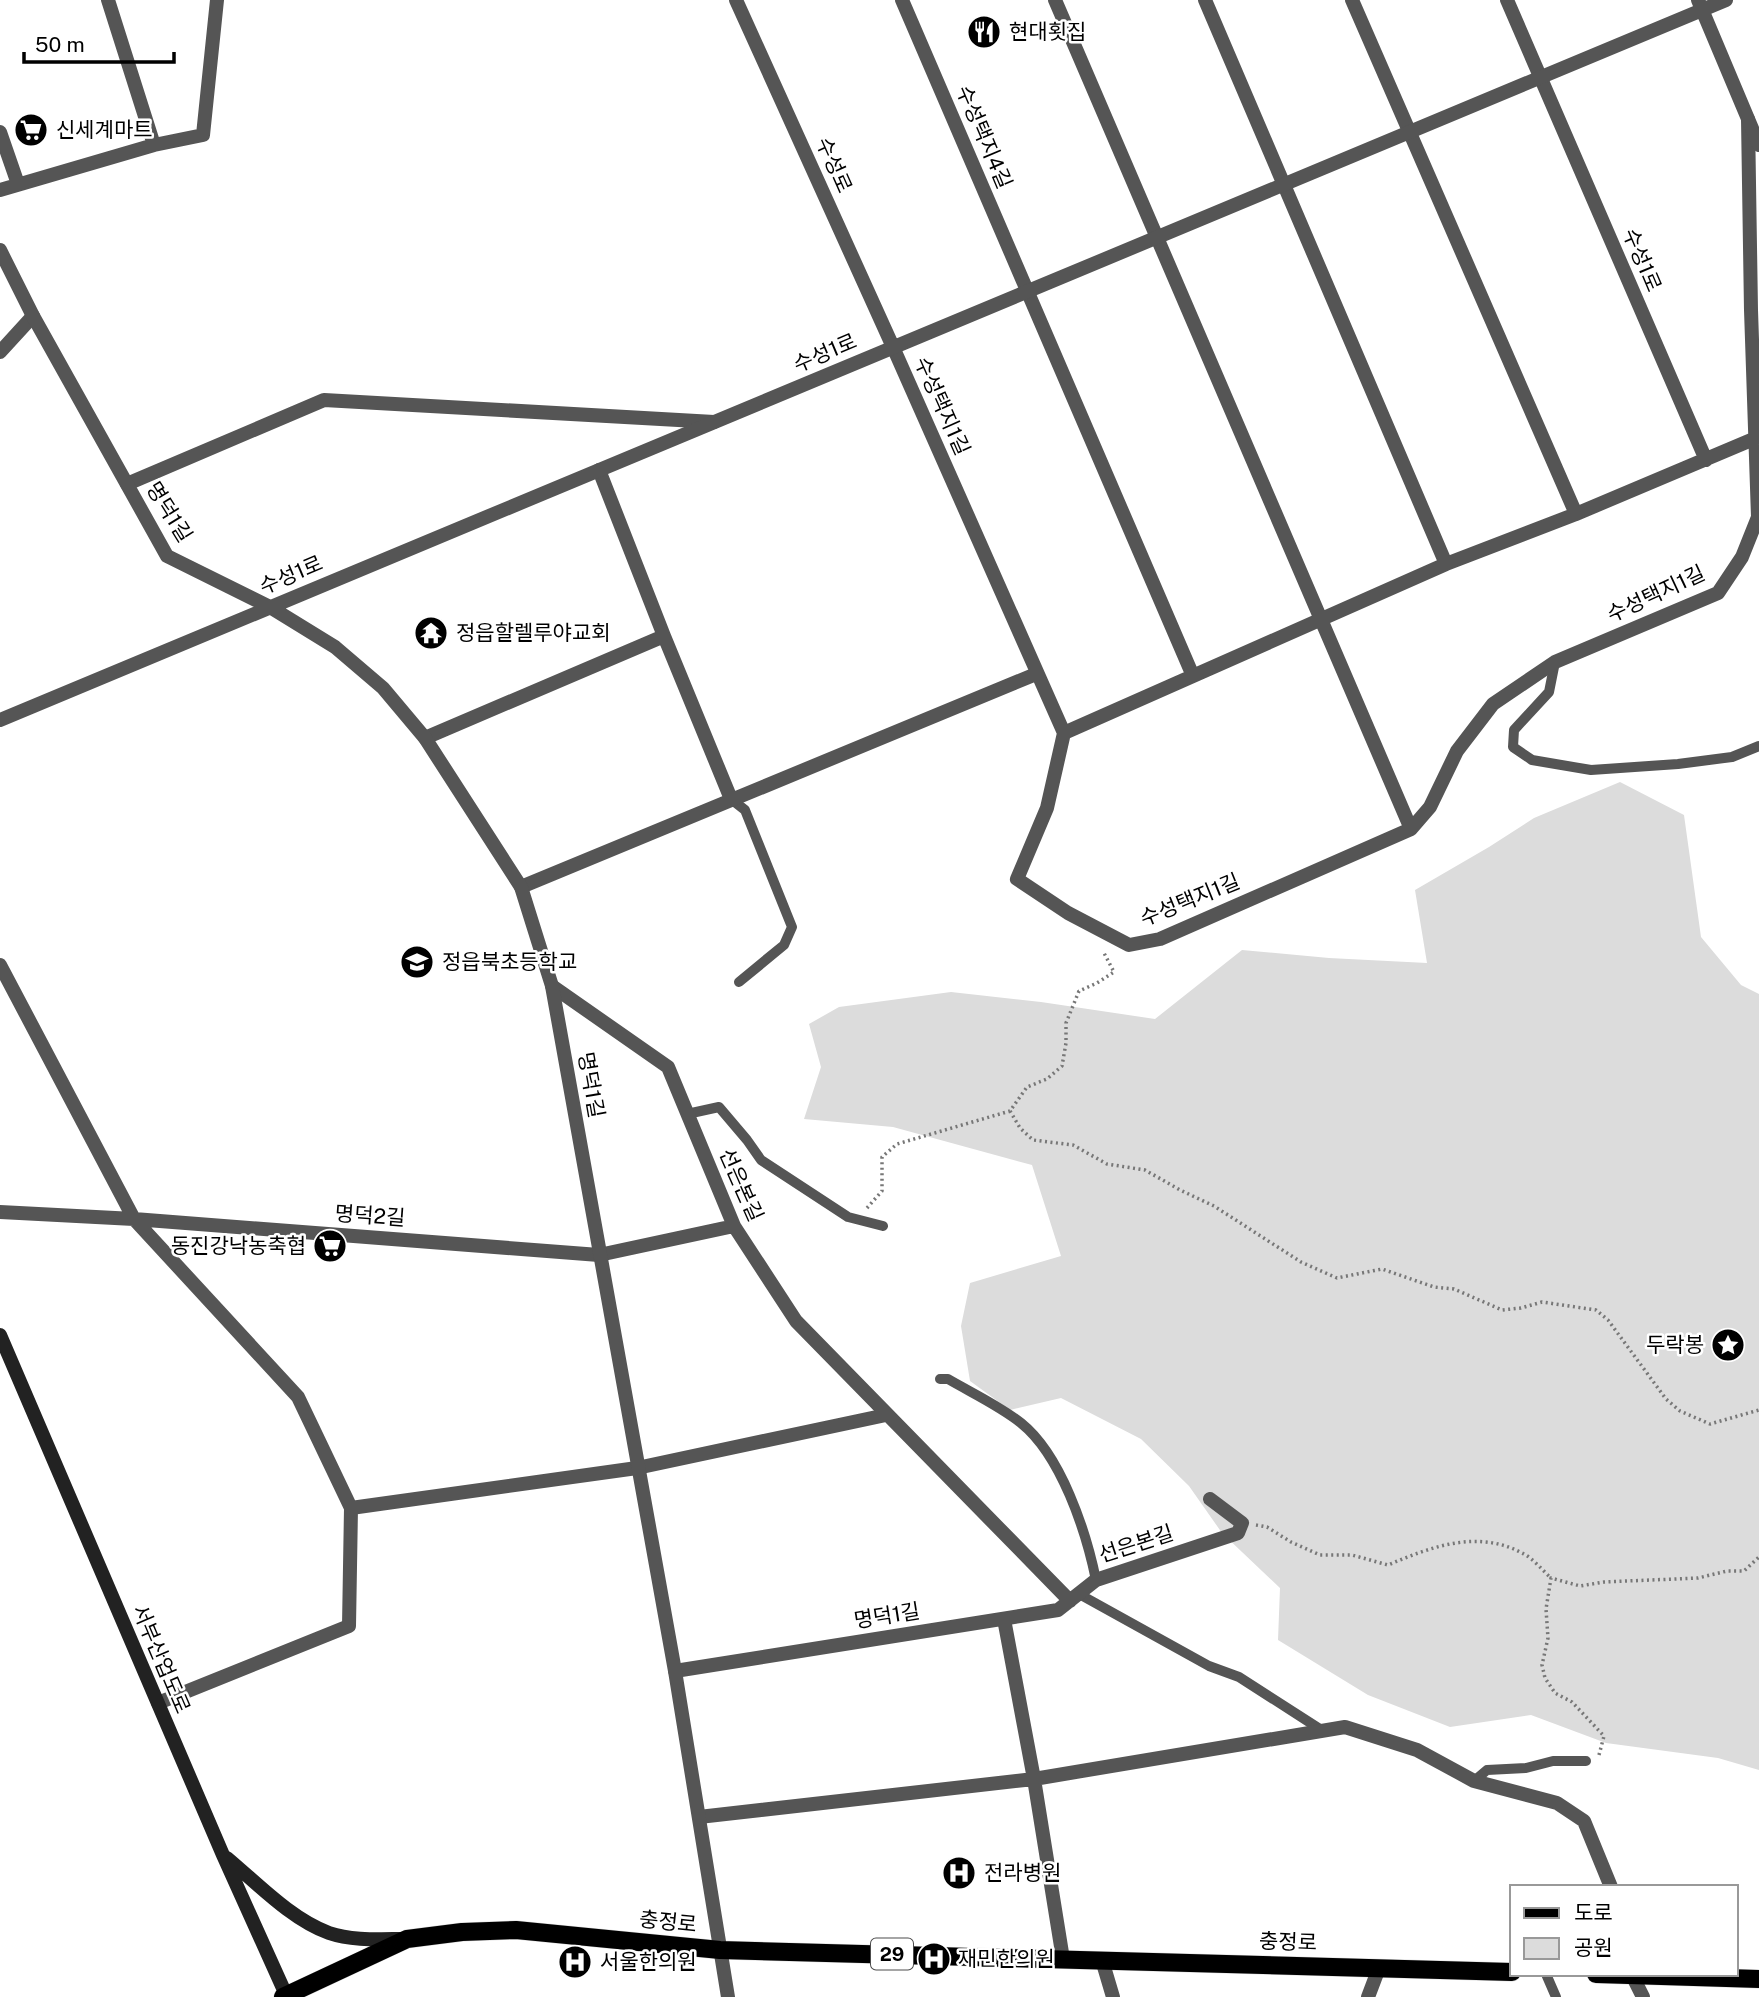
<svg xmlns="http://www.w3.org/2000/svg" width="1759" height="1997" font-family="'Public Sans','Noto Sans KR',sans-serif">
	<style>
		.green { fill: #dcdcdc }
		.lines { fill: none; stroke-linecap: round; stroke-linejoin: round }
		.primary-casing { stroke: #dbdbdb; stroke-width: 19 }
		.path { stroke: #777; stroke-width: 3.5; stroke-dasharray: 2 3.5; stroke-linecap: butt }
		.service { stroke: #555; stroke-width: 10 }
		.minor { stroke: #555; stroke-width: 14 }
		.tertiary { stroke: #555; stroke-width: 14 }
		.secondary { stroke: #222; stroke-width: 14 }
		.primary { stroke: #000; stroke-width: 18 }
		.labels { text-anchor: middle; stroke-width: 5; stroke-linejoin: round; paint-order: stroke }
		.shield { fill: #fff; stroke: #4c4c4c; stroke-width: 2 }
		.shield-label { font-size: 19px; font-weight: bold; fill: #000 }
		.poi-label { font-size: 21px; fill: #000; stroke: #fff; text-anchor: start }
		.street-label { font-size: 21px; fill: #000; stroke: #fff }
	</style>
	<rect width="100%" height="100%" fill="#fff"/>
	<path class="green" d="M1620,782L1684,815L1701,937L1741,985L1759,994V1770L1718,1758L1606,1743L1531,1715L1450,1727L1368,1695L1278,1640L1280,1588L1222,1533L1189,1486L1141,1439L1061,1398L1010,1410L970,1381L961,1326L970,1283L1061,1256L1032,1165L893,1127L804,1119L821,1067L809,1024L839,1007L951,992L1041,1002L1155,1019L1242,950L1329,958L1427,963L1415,890L1489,847L1534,818Z"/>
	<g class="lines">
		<defs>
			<path id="primary" d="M1596,1974L1759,1979
				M283,1997L407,1939L462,1932L516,1930L720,1950L1512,1972"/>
		</defs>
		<use href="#primary" class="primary-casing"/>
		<path class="path" d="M1010,1111L1020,1128L1033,1140L1073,1145L1107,1164L1145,1170L1180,1190L1214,1206L1301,1262L1337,1278L1382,1269L1434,1287L1454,1289L1502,1310L1521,1308L1542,1302L1596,1310L1608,1320L1666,1399L1680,1411L1710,1424L1759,1410
			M867,1208L882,1191V1157L897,1144L1010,1111L1027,1087L1047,1079L1062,1066L1066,1043V1023L1079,991L1097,983L1114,972L1104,953
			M1256,1525L1267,1527L1291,1542L1320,1555H1352L1388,1565C1431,1547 1477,1529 1522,1553C1533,1558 1542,1570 1551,1578
			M1599,1755L1604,1736L1572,1702L1555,1693L1545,1678L1542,1665L1548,1638L1546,1609L1551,1578L1580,1586L1604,1582L1698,1578L1727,1571H1744L1759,1557"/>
		<path class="service" d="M1555,662L1549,692L1514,730L1513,747L1532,760L1591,770L1678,764L1732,757L1759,746
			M731,799L745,810L792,927L784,945L739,982
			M687,1114L719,1107L747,1140L761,1160L848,1217L883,1226
			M940,1379H948C972,1393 1000,1406 1021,1423C1061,1455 1086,1531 1096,1580
			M1079,1594L1209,1666L1239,1677L1323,1731
			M1474,1781L1487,1770L1526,1768L1553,1761H1586
			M1546,1974L1556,1997"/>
		<path class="minor" d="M108,0L154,145
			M902,0L1193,676
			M1055,0L1411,829
			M1205,0L1446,564
			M1352,0L1576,514
			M1507,0L1706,460
			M0,132L18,184
			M0,190L154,145L203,135L217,0
			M893,347L1064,733L1047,808L1017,879L1068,913L1129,945L1160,939L1411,829L1430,807L1457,751L1493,704L1555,662L1718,593L1742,557L1758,517L1751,310L1748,119
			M0,352L33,316
			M599,470L664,636L731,799
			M127,484L324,400L714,422
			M1064,733L1446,564L1576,514L1756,438
			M425,738L664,636
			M521,887L1036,674
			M0,965L134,1219L298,1397L351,1508L349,1626L158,1703
			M552,986L668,1067L734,1226L796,1321L1070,1601
			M0,1212L134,1219L599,1255L734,1226
			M351,1508L637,1468L886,1415
			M1004,1619L1034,1779L1063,1959
			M675,1671L1058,1610L1096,1580L1238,1533L1242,1523L1210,1499
			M699,1817L1034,1779L1345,1727L1417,1750L1474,1781L1557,1803L1584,1821L1611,1887
			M1102,1960L1113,1997
			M1368,1997L1379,1968"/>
		<path class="tertiary" d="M736,0L893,347
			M1698,0L1759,145
			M0,250L33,316L167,556L270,607L335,647L383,688L425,738L521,887L552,986L675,1671L728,1997
			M0,720L1726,0
			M1632,1975L1643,1997"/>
		<path class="secondary" d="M0,1335L223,1855L287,1997
			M227,1858C258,1884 291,1919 329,1933C352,1941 381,1939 405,1939"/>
		<use href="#primary" class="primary"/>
	</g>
	<defs>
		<symbol id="restaurant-disc" viewBox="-11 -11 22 22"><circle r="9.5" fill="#000" stroke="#fff"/><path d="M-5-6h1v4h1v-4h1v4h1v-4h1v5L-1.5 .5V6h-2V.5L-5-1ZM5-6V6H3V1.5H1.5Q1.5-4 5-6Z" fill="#fff"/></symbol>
		<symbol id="supermarket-disc" viewBox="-11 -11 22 22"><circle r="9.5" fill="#000" stroke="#fff"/><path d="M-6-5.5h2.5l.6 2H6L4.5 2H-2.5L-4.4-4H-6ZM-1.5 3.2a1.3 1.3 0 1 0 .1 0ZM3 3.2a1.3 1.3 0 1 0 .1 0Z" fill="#fff"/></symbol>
		<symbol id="temple-disc" viewBox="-11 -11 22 22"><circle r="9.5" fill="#000" stroke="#fff"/><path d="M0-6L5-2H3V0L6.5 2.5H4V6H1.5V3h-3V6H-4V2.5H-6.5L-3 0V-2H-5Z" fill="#fff"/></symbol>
		<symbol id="school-disc" viewBox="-11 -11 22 22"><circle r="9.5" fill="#000" stroke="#fff"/><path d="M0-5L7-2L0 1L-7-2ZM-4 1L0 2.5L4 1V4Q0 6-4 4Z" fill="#fff"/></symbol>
		<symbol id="sight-disc" viewBox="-11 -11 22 22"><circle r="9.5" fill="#000" stroke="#fff"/><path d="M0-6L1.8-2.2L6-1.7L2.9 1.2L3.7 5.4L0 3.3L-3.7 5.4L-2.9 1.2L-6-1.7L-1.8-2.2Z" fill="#fff"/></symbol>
		<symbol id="hospital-disc" viewBox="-11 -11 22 22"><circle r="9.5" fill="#000" stroke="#fff"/><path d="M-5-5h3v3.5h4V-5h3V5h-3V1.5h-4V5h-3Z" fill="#fff"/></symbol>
	</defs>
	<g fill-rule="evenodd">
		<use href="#restaurant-disc" x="965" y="13" width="38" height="38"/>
		<use href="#supermarket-disc" x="12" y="111" width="38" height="38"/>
		<use href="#temple-disc" x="412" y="614" width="38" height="38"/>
		<use href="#school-disc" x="398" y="943" width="38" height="38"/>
		<use href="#supermarket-disc" x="311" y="1227" width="38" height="38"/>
		<use href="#sight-disc" x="1709" y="1326" width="38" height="38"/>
		<use href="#hospital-disc" x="940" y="1854" width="38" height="38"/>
		<use href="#hospital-disc" x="915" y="1940" width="38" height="38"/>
		<use href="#hospital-disc" x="556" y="1943" width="38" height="38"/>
	</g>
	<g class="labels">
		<rect class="shield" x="871" y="1938.5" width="42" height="31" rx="5"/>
		<g class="shield-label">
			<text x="892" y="1961">29</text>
		</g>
		<g class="poi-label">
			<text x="1009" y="39">현대횟집</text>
			<text x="56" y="137">신세계마트</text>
			<text x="456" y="640">정읍할렐루야교회</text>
			<text x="442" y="969">정읍북초등학교</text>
			<text x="306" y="1253" text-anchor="end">동진강낙농축협</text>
			<text x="1704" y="1352" text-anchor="end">두락봉</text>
			<text x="984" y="1880">전라병원</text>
			<text x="958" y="1966">재민한의원</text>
			<text x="600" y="1969">서울한의원</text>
		</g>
		<g class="street-label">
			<text transform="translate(984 137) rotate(67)" y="7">수성택지4길</text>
			<text transform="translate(834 165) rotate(66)" y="7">수성로</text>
			<text transform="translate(1642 260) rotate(67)" y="7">수성1로</text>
			<text transform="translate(825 353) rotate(-23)" y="7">수성1로</text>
			<text transform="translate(942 406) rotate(66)" y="7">수성택지1길</text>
			<text transform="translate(169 512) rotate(58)" y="7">명덕1길</text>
			<text transform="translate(291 575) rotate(-23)" y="7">수성1로</text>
			<text transform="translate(1656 594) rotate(-25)" y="7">수성택지1길</text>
			<text transform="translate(1190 900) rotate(-22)" y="7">수성택지1길</text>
			<text transform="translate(591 1085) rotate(80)" y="7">명덕1길</text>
			<text transform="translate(741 1185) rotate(66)" y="7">선은본길</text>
			<text transform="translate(370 1216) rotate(4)" y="7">명덕2길</text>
			<text transform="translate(1136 1544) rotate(-18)" y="7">선은본길</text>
			<text transform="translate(887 1616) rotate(-9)" y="7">명덕1길</text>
			<text transform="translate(161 1659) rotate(67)" y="7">서부산업도로</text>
			<text transform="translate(668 1922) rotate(6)" y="7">충정로</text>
			<text transform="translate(1288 1942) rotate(2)" y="7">충정로</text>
		</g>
	</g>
	<rect x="1510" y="1885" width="228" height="91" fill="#ffffff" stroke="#999999" stroke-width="2"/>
	<rect x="1524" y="1908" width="35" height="10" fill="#000000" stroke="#999999" stroke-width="2"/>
	<text x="1574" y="1920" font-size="21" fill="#000000">도로</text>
	<rect x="1524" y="1938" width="35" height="21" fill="#dcdcdc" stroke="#999999" stroke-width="2"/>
	<text x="1574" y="1955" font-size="21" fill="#000000">공원</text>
	<path d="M24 52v10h150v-10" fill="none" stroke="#000000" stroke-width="3.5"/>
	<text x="35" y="52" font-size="21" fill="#000000" stroke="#ffffff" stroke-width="5" paint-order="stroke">50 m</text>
</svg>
